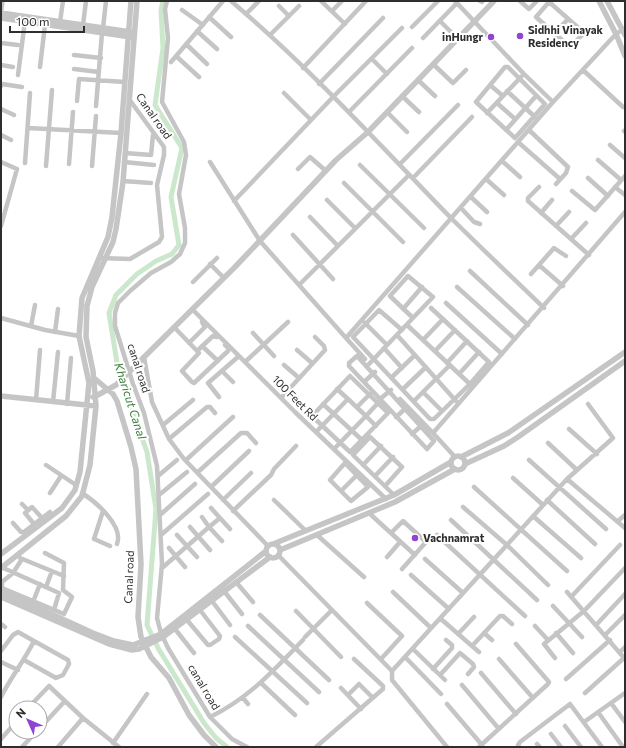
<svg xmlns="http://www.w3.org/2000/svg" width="626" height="748" font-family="Commissioner,sans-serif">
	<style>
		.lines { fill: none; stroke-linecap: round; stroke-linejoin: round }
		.canal { stroke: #cce8cc; stroke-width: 5 }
		.minor { stroke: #c5c5c5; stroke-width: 4.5 }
		.tertiary { stroke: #c5c5c5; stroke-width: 5.5 }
		.poi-dot { fill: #9044d1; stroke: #fff; stroke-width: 1.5 }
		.labels { text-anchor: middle; stroke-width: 4; stroke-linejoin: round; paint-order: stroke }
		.poi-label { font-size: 11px; font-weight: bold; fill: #2e2e2e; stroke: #fff; text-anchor: start }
		.street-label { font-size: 11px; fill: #2e2e2e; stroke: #fff }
		.water-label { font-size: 12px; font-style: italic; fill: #428142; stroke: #fff }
	</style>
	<rect width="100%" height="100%" fill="#fff"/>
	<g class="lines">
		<path class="canal" d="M163,1L161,10L163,48L155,105L182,148L171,197L179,245L172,254L156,261L137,274L116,295L109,313L118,369L147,452L156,509L147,625L158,648L204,723L216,738L227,747"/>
		<path class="minor" d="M167,1L165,9L168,38L162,102L184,142L186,155L179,194L185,228V243L180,254L171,262L151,273L130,291L118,303L115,313V326L133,384L144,413L157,466L162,564L157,618L161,633L168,648L210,717L232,739L247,747
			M231,1C309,67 379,144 450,217C481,248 513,278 544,308
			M321,1L345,24
			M455,1L524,74L553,102
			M480,1L482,2
			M520,1L529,9L537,1
			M548,1L582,31V35L570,47L536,17L549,2
			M279,6L289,16
			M182,10L203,25
			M332,11L342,1
			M246,14L259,1
			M209,17L231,37
			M440,21L458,39
			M60,22L63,1
			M83,25L86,1
			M412,27L438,1
			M103,28L106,1
			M197,31L217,49
			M554,34L568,19
			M270,35L299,6
			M423,38L457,3
			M1,43L18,45
			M186,44L207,64
			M74,55L101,58
			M176,56L199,77
			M372,59L387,74
			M171,62L223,1
			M433,64L453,83L466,70
			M1,65L13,67
			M40,67L45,25
			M505,67H508L545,104L515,138L476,102Z
			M303,68L366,1
			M74,69L99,72
			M584,71L623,107
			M18,75L25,21
			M418,80L435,96
			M319,84L383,18
			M490,85L503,96
			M1,86L2,84L22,87
			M507,91L535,117
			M284,93L311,120
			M402,96L419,112
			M77,101L79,79L125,82
			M497,103L515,119
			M96,106L102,33
			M1,109L14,115
			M349,112L412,48
			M387,112L407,132
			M487,113L521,77
			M28,128L121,133
			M506,130L536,96
			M529,130L568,167L566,173L556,184
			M624,131L625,132
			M1,135L11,140
			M518,142L560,179
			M610,145L625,158
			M125,153L151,155L153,135
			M598,160L621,180
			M502,161L520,177
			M1,162L17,169L1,226
			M124,162L154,165
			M210,162L260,241L346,338L553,102L616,34L625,28
			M25,163L30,93
			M69,164L73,112
			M400,164L458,105
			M360,165L424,228
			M46,166L52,90
			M92,166L96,116
			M298,169L310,157L326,171
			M413,178L472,117
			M588,178L608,196
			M486,179L504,195
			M123,181L151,183
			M344,183L403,242
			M539,187L528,198V201L589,255
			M615,187L625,195
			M572,191L595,210L625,176
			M471,197L487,212
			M327,200L355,228
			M234,201L333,97L402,28
			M461,208L474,222L480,224
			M541,213L552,200
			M310,217L338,246
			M556,226L569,212
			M293,235L333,279
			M571,239L586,223
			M100,258L130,259L159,242L162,237L157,185L164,155V147L129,99
			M210,264L224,278
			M539,265L563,286
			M470,271L528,325
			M531,274L554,248L566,256
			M193,282L217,258
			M299,285L409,175
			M457,287L515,339
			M446,303L502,354
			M192,309L295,412L386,499
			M403,309L422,287
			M1,318L45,330L79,336
			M365,323L387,345
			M407,325L472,386
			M31,326L35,305
			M174,327L199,353L182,371L192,382L194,383L228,351L229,349L225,345
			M402,330L379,310L353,337L430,419H434L470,384L489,362L431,308
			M55,332L58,309
			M253,333L274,356
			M397,335L456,401
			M346,338L365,359
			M423,340L443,319
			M189,343L205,327L202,322
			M202,346L218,361
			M384,348L402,368
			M297,350L312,363
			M197,351L213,336L217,337
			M435,351L455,330
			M357,356L434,441L427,449L349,366V363Z
			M144,357L152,402L169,439L184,459L268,546
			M245,362L288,322
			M447,363L467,341
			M369,364L433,297L408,276L390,296L413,318
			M284,365L299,378
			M222,371L233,382
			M459,374L479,352
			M350,376L388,413L350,452L312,416Z
			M392,377L415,355
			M364,382L375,372
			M337,389L348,399
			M403,389L426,367
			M423,392L442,411
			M219,397L208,383L239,356
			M281,398L325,350L324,346L315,337
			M380,399L391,390
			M400,399L433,433
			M36,400L40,350
			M414,401L450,365
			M53,402L58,352
			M67,404L71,358
			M323,404L362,440
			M357,407L370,394
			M396,417L407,407
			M163,425L193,400
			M376,426L366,416L378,403
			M569,429L597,454
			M316,432L348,399L366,416L334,449
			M412,434L422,425
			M169,439L207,407H210L215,413
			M548,443L577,470
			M455,457L433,433L625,212
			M186,460L233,417
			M529,460L606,529
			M345,463L368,487L351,501L330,480Z
			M46,465L76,485
			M363,465L381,446
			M198,472L241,433H247L256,443
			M158,476L177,460
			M375,476L393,457
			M513,478L543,505
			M567,479L613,438L588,404
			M385,486L402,467L370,437L353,455L394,495
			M211,487L249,451
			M474,487L567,571
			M341,491L358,474
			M50,493L61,476
			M82,493C96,502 124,526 117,544
			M159,495L187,472
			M223,500L251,473
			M274,500L306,531
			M547,500L595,544
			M22,504L28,510
			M463,507L507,545L548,585
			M211,508L220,518L209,527L222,541
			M103,511L94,539L110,546
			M233,511L271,475L274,469L296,446
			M369,513L415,555
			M160,515L195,484
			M533,516L581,558
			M220,518L230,529
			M451,520L537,600
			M618,521L625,515
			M13,523L21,532H24L50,512
			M34,524L25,513L32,507L42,518
			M190,527L210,550
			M391,533L403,521L426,542L402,569
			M161,535L208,494
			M177,535L197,557
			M317,535L364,577
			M437,535L525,616
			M169,548L185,567
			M278,555L392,671L567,479L625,528
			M387,557L400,542
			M20,558L64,576
			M22,559L13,573L2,582V588L64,614L72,597L63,590L64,563L45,553
			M425,559L463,593
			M1,567L59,593L54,610
			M162,568L209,527L202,517
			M411,575L449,609
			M236,582L253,602
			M46,587L52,571
			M224,591L242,614
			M393,592L431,628
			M567,592L625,659
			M571,597L620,545
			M212,601L230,625
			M33,602L40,584
			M367,603L402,636L381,659
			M553,606L582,637
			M296,611L341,657
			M260,615L329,680
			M441,619L472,646L500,616H503L512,624
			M187,620L208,645H210L219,639L220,636L200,610
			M1,624L5,627
			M597,624L625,594
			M248,626L319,692
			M535,626L548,640
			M175,629L194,653
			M484,633L492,640
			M556,633L573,653
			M458,634L474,617
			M605,635L625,615
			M235,637L307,703
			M305,637L332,610
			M472,646L479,652
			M413,649L445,680
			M1,651L13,635L18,632L34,641C24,661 11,677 1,697
			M620,652L625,647
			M406,658L441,694
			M555,658L544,644L584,611L625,568
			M499,659L533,698
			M24,660L56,678L63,675L69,664L68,660L34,641
			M1,662L18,670
			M433,669L452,648V645L446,640
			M392,671V680L447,747
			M481,673L516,714
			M440,675L460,653L473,664L474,667L468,674
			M566,679L610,640
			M261,683L295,715
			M462,685L499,729
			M341,688L361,709
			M585,693L624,658
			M348,695L359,684L373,698
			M243,698L248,704
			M611,703L625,722
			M447,704L482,745
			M28,708L49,686L83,718L58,747
			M598,712L623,747
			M210,717C249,698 273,671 303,640
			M83,718L119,747
			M584,722L625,693
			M565,726L581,747
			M40,728L65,701
			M551,734L561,747
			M1,739L16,722
			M113,743L147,694
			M537,744L540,747
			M22,747L36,732
			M316,747L383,689V686L354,659
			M479,747L548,684L549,682L516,644
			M519,747L518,745L520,742L570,704L602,747"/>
		<path class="tertiary" d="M599,1L616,34L625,56
			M607,1L625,35
			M1,10L2,1
			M1,13L131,32
			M1,18L131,37
			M94,378L113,394L117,401L131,447L136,469L141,564L138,617L141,637L151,657L169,678L189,715L204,735L216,747
			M1,396L96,406
			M93,397L96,396L116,385L130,371L235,267L336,160L368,132L494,1
			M451 463a7 7 0 1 1 14 0a7 7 0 1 1-14 0Z
			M461,457L508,433L625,352
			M465,464L504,446L518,437L625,361
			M273,544L394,495L451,462
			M266 551a7 7 0 1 1 14 0a7 7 0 1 1-14 0Z
			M280,550L395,502L455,469
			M1,554L62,508L75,490L80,472L89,383L79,336L82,298L108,237L112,217L121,133L131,1
			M1,568L66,516L82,496L90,465L96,406L93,371L86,337L87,306L92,287L113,242L116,229L123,182L137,1
			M1,591L93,633L114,641L133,645L161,634L266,551
			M1,597L109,644L132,650L139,649L163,637L270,557"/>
	</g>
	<g class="poi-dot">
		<circle cx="520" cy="36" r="4"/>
		<circle cx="491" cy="37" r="4"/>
		<circle cx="415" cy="538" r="4"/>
	</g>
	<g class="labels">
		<g class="poi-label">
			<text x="528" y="34">Sidhhi Vinayak<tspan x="528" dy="13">Residency</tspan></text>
			<text x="483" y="41" text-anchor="end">inHungr</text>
			<text x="423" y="542">Vachnamrat</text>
		</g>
		<g class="street-label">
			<text transform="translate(154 116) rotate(55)" y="4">Canal road</text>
			<text transform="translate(139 368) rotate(72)" y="4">canal road</text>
			<text transform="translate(295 398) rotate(45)" y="4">100 Feet Rd</text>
			<text transform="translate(129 577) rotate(-88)" y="4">Canal road</text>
			<text transform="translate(204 687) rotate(59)" y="4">canal road</text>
		</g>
		<g class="water-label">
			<text transform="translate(130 401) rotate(72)" y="4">Kharicut Canal</text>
		</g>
	</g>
	<rect width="626" height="748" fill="none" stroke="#2e2e2e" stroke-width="4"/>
	<g transform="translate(28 720) rotate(315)"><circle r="19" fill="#ffffff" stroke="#ababab"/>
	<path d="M0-3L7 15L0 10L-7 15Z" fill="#9044d1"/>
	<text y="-6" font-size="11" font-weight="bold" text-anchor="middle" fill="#2e2e2e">N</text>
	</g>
	<path d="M10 26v6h74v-6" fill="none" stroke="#2e2e2e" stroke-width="2"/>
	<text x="16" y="26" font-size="12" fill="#2e2e2e" stroke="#ffffff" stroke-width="3" paint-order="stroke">100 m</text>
</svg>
